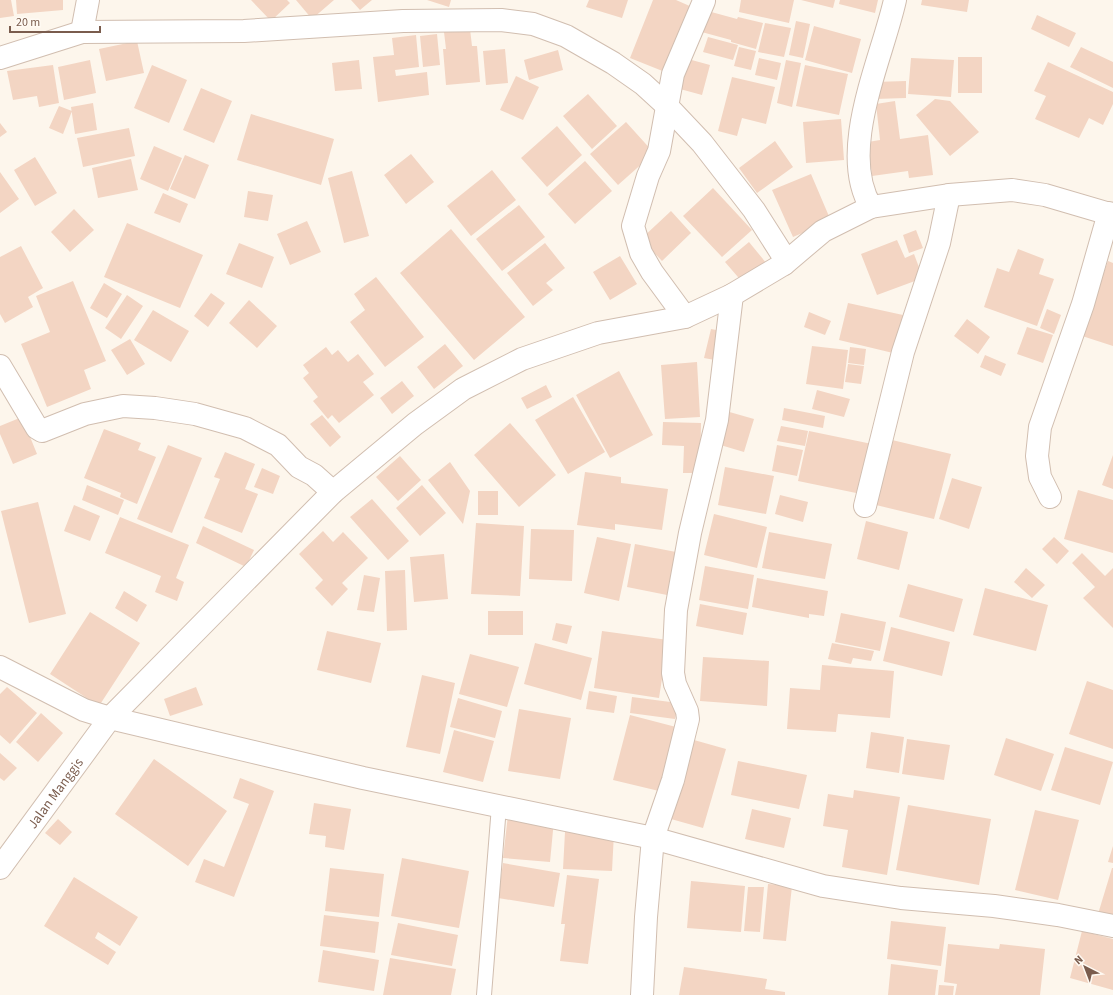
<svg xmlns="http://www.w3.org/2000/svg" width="1113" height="995" font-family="'Source Sans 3',sans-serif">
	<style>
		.building { fill: #f3d5c3 }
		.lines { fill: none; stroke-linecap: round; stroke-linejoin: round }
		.lane-casing { stroke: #d1beb0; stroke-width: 16 }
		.street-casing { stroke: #d1beb0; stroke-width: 24 }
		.lane { stroke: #fff; stroke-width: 14 }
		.street { stroke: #fff; stroke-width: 22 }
		.labels { text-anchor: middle; stroke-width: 3.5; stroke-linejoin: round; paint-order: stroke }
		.street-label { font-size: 14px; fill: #7a5c4d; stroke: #fffaf3 }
	</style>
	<rect width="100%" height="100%" fill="#fdf6ec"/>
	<path class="building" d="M0,0H11L14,16L0,18Z
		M16,0H63V10L17,14Z
		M251,0H287L290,3L271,21Z
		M296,0H334L312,19Z
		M351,0H372L360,10Z
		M427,0H451L449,7Z
		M589,0H628L622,18L586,7Z
		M653,0H676L692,7L665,72L630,58Z
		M741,0H794L789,23L739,12Z
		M801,0H835L833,8Z
		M840,0H878L875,13L839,4Z
		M922,0H969L967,12L921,5Z
		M704,10L737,19L738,17L763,23L756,49L731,42V40L698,31Z
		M1037,15L1076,33L1069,47L1031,29Z
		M796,21L810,24L803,58L789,55Z
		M765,23L791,28L784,57L758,52Z
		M814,26L861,39L852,73L805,60Z
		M470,29L472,46H477L480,82L446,85L443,49H446L444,32Z
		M437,34L440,65L423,67L420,36Z
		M416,35L419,67L395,70L396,76L427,72L429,95L378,102L373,57L394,55L392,38Z
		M708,37L738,45L733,60L703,52Z
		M137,41L144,73L106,81L99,49Z
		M739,47L756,51L751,70L734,66Z
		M1081,47L1113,62V88L1070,67Z
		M505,49L508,83L486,85L483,51Z
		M558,50L563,70L529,80L524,60Z
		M958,57H982V93H958Z
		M759,58L781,63L777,80L755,75Z
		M911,58L954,60L951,97L908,94Z
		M688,59L710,65L702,95L680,89Z
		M90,60L96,93L64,100L58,67Z
		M359,60L362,89L335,91L332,63Z
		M786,60L801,63L792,107L777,103Z
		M1048,62L1113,92V104L1103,125L1089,118L1079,138L1035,119L1046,96L1034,91Z
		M53,65L59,103L39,107L37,96L13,100L7,71Z
		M152,65L187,80L169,123L134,108Z
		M805,65L848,74L839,115L796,106Z
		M516,76L539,87L523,120L500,110Z
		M732,77L775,87L766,124L742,118L737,136L718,131Z
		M906,81V98L875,99L874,82Z
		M201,88L232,101L214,143L183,130Z
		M588,94L617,126L592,149L563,116Z
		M935,99L950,101L979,132L950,156L916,115Z
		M895,101L900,139L928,135L933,175L909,178L908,171L872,176L868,142L880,140L876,104Z
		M93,103L97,130L75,134L71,107Z
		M59,106L72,111L63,134L49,128Z
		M251,114L334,139L321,185L237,160Z
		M841,119L844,160L806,163L803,122Z
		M626,122L654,153L618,185L590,154Z
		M0,123L7,132L0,137Z
		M557,126L582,155L547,187L521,158Z
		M129,128L135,156L83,167L77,138Z
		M775,141L793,167L757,193L739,168Z
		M154,146L182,158L168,191L140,179Z
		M411,154L434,182L406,204L384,175Z
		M185,155L209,165L195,199L170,189Z
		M35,157L57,193L35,206L14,170Z
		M131,159L138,190L98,198L92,168Z
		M585,161L612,191L575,224L548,194Z
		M492,170L516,200L471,236L447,206Z
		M352,171L369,236L344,243L328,178Z
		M0,172L19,199L0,213Z
		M811,174L831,221L793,237L772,190Z
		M713,188L752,230L722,257L683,216Z
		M248,191L273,195L268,221L244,217Z
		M163,193L188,204L180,223L154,213Z
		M519,205L545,237L502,271L476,239Z
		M74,209L94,230L70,252L51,232Z
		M671,211L691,233L662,261L641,239Z
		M307,221L321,252L290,265L277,234Z
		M127,223L203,255L180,308L104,277Z
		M451,229L525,317L474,360L400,273Z
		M916,230L923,248L909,253L903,235Z
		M897,240L905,258L914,254L923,278L877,295L861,254Z
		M749,242L767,264L744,284L725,262Z
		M239,243L274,257L262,288L226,274Z
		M545,243L565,268L546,283L553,290L533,306L507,273Z
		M21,246L43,288L28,297L33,307L5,323L0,314V257Z
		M1018,249L1044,259L1039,274L1054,279L1037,326L984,307L997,268L1009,272Z
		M620,256L637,284L610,300L593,272Z
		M1108,261L1113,263V346L1076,334L1098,289Z
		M376,277L424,337L385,367L350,322L365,310L354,294Z
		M73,281L106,361L84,370L91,389L47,407L21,344L50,332L36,296Z
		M104,283L122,294L107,318L90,308Z
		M211,293L225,303L208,327L194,316Z
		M127,295L143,306L121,339L105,328Z
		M249,300L277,326L257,348L229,323Z
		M848,303L903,315L893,353L839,340Z
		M1047,309L1061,315L1054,334L1040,328Z
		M153,310L189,331L171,362L134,340Z
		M809,312L831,321L825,335L804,327Z
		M967,319L990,337L978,354L954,336Z
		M1027,327L1053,335L1043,363L1017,354Z
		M711,329L727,332L720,361L704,358Z
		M130,339L145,364L127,375L111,350Z
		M445,344L463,366L434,389L417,367Z
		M812,346L848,350L843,389L806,384Z
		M326,347L332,355L338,350L348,362L358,354L374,374L363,382L374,395L339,423L332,415L328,419L313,401L318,397L303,378L309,373L303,365Z
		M850,347L866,349L864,365L848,363Z
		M985,355L1006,364L1001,376L980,367Z
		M697,362L700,417L665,419L661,365Z
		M848,364L864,366L861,384L845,382Z
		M619,371L653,435L610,458L576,395Z
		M402,381L414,396L392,414L380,398Z
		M546,385L552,397L527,409L521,398Z
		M817,390L850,399L844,417L812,409Z
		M573,397L605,452L568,474L535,420Z
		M784,408L825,416L823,428L782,420Z
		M726,411L754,419L744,452L717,444Z
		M322,415L341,437L330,447L310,424Z
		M22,417L37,454L13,464L0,434V426Z
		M663,422L701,423L700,473H683L684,446L662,445Z
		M510,423L556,475L519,507L474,455Z
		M781,426L808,431L805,446L777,441Z
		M104,429L141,443L138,450L156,457L137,504L120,497L121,493L84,478Z
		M809,431L872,444L861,494L798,481Z
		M892,440L951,454L934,519L876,505Z
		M168,445L202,458L172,533L137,519Z
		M777,445L803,450L797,476L772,471Z
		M225,452L255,464L245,489L258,494L242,533L204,518L220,479L214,477Z
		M1113,455V489L1102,485Z
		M400,456L421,480L398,501L376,477Z
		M450,462L470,491L463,524L428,480Z
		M725,467L774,476L766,514L718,505Z
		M262,468L280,476L273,494L254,487Z
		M585,472L621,477V483L668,489L662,530L615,524V530L577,525Z
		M952,478L982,487L969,529L939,519Z
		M87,485L124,500L118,515L82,500Z
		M422,485L446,513L420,536L396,508Z
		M1078,490L1113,500V553L1064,539Z
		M478,491H498V515H478Z
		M780,495L808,502L803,522L775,514Z
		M372,499L409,541L388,560L350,517Z
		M38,502L66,614L29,623L1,511Z
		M74,505L100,516L90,541L64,531Z
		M714,514L767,527L757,568L704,555Z
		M120,517L189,545L176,578L184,582L177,601L155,592L161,576L105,553Z
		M866,521L908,532L899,570L857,559Z
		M476,523L524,526L520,596L471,594Z
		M203,526L254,550L246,567L196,543Z
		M531,529L574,530L572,581L529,579Z
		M323,531L333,542L343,532L368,558L342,583L348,589L332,606L315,588L323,580L299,554Z
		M769,532L832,544L825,579L762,568Z
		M597,537L631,544L619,601L584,593Z
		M1054,537L1069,551L1057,564L1042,549Z
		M635,544L676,552L667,595L627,587Z
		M1082,553L1105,576L1113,568V628L1083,598L1095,587L1072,563Z
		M444,554L448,599L414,602L410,557Z
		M705,566L754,575L748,609L699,600Z
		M1026,568L1045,585L1032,598L1014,582Z
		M405,570L407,630L387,631L385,571Z
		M364,575L380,578L374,612L357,610Z
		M757,578L828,591L824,616L809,614V618L752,607Z
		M908,584L963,599L954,632L899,617Z
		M985,588L1048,605L1036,651L973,635Z
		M124,591L147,605L137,622L115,608Z
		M700,604L747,613L743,635L696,626Z
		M488,611H523V635H488Z
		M90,612L140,643L99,706L50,674Z
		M841,613L886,622L880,651L835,642Z
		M556,623L572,626L567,644L552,640Z
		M891,627L950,642L942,676L883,661Z
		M327,631L381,643L371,683L317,670Z
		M602,631L668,640L659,698L594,688Z
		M535,643L592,658L581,700L524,684Z
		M832,643L874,651L871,661L853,658L851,664L828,659Z
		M470,654L519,667L507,707L459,694Z
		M703,657L769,661L767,706L700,701Z
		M822,665L894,671L890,718L838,714L836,732L787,729L790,688L820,690Z
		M422,675L455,683L440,754L406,747Z
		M1087,681L1113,690V749L1069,734Z
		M7,687L37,713L10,744L0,735V694Z
		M196,687L203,705L170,716L164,699Z
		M589,691L617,696L614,713L586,709Z
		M632,697L678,703L675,719L630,713Z
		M458,698L502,711L495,738L450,727Z
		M519,709L571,718L560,779L508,771Z
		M41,713L63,733L38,762L16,742Z
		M630,715L676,727L659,791L613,780Z
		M454,730L494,741L483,782L443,772Z
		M871,732L904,737L899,773L866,768Z
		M1006,738L1054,754L1041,791L994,775Z
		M907,739L950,745L944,780L902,774Z
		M694,740L726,749L703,828L671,819Z
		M1065,747L1113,762L1100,805L1051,790Z
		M0,753L17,768L4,781L0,778Z
		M154,759L227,811L188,866L115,814Z
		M738,761L807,775L799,809L731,795Z
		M240,778L274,791L234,897L195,882L204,859L224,867L249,804L233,798Z
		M854,790L900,797L887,875L842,867L848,830L823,826L828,794L853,798Z
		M314,803L351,809L344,850L325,847L326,836L309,834Z
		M908,805L991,819L979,885L896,870Z
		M752,809L791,818L784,848L745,839Z
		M1035,810L1079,820L1058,900L1015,890Z
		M508,815L554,820L550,862L503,858Z
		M58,819L72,832L60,845L45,833Z
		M565,832L614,833L612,871L563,869Z
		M1113,846V863L1108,862Z
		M402,858L469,871L459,928L391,916Z
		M503,863L560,873L554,907L498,898Z
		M330,868L384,874L379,917L325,911Z
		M1112,868H1113V918L1098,914Z
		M567,875L599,879L588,964L560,961L565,924H561Z
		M74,877L138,917L120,946L98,932L95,938L116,952L108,965L44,926Z
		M691,881L745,886L741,932L687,928Z
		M768,884L792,886L786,941L763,939Z
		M748,887H764L760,932L744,931Z
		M324,915L379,922L375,953L320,946Z
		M891,921L946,927L941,966L887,959Z
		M398,923L458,935L452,966L391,955Z
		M1082,931L1113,939V990L1070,978Z
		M948,944L999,949L1000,944L1045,949L1040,995H955L957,984L944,982Z
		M323,950L379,960L374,991L318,982Z
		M390,958L456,969L451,995H383Z
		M891,964L938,970L935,995H888Z
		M684,967L767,979L765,989L785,992V995H679Z
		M939,985L954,986L953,995H938Z"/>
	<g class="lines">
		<defs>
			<path id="lane" d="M484,995L499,806"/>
			<g id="street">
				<path d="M82,32L88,0"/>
				<path d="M0,58L82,32L244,31L403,21L501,20L533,24L566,36L613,63L643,84L667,106L702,143L754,210L782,254L784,264"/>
				<path d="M871,207C837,151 882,59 895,0"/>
				<path d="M685,317L652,272L641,253L633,226L648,176L659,151L673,74L704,1"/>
				<path d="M0,366L37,428L42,431L85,414L123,406L155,408L195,414L245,428L278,445L299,467L314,475L333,492"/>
				<path d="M1050,497L1040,477L1037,456L1040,427L1083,304L1109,213"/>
				<path d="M865,506L903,352L939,243L949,195"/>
				<path d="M0,667L84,710L110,718L363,778L653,838L823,886L901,898L994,906L1058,915L1113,926"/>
				<path id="s1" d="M0,868L110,718L333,492L415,424L463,389L522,359L598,333L685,317L732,295L784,264L823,231L871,207L949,195L1012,190L1045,195L1113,215"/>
				<path d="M642,995L646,917L653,838L673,780L688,719L687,711L675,684L673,673L676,610L690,533L717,420L732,295"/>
			</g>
		</defs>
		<use href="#lane" class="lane-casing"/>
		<use href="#street" class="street-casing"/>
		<use href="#lane" class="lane"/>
		<use href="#street" class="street"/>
	</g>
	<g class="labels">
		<g class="street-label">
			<text dy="5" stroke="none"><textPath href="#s1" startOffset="93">Jalan Manggis</textPath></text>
		</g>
	</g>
	<g transform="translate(1085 967) rotate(318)" stroke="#fffaf3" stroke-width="3" paint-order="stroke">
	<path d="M0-3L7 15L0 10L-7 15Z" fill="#7a5c4d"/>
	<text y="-6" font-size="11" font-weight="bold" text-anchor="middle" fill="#7a5c4d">N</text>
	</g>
	<path d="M10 26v6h90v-6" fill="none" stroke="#7a5c4d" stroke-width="2"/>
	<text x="16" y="26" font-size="12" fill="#7a5c4d" stroke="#fffaf3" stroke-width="3" paint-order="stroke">20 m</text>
</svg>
